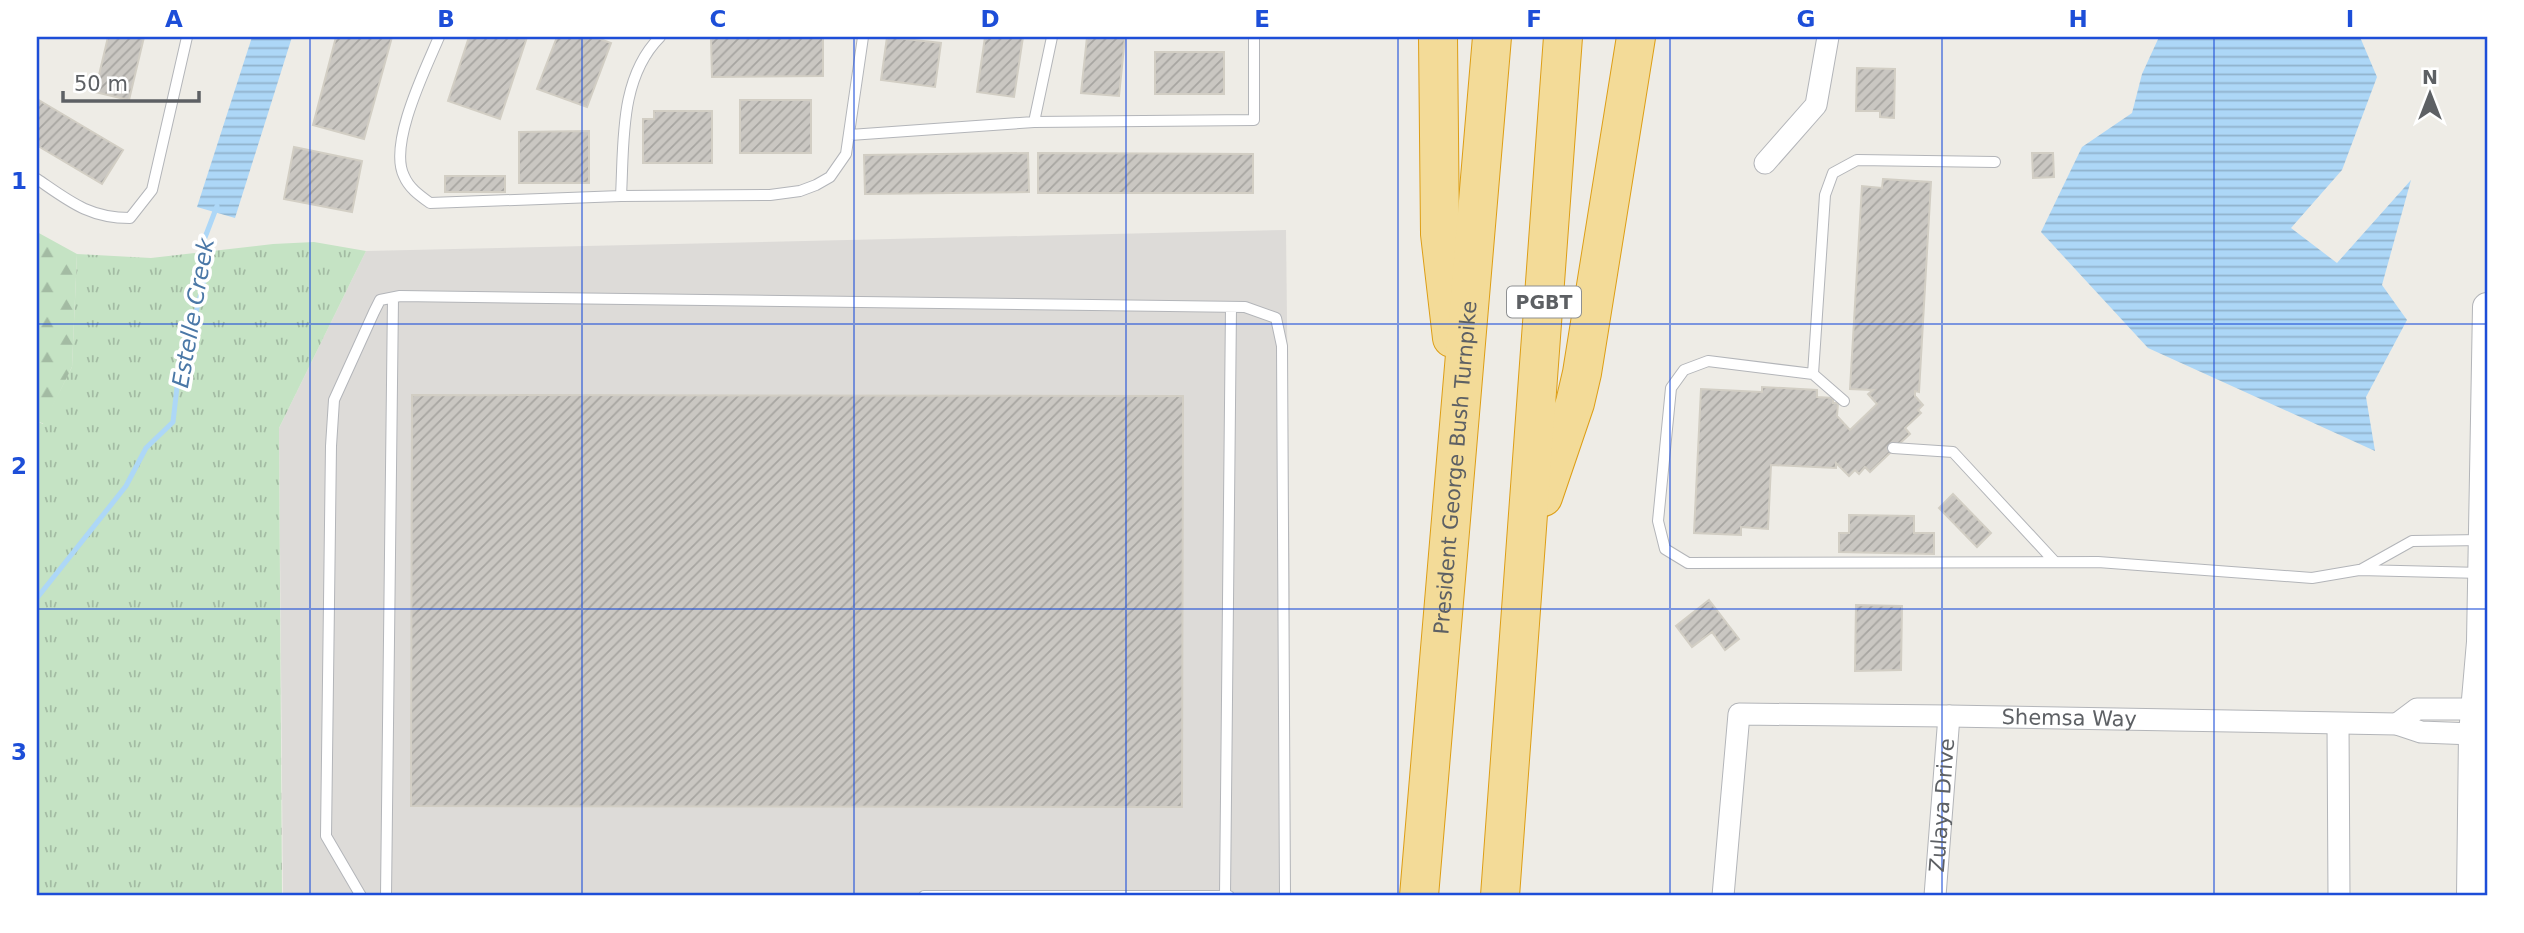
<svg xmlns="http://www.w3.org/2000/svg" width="2524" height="933" font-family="'DejaVu Sans',sans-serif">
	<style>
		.industrial { fill: #dddbd8 }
		.grass { fill: url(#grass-tufts) }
		.forest { fill: url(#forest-firs) }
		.water { fill: url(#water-rules) }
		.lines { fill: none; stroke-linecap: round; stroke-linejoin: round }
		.stream { stroke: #add7f7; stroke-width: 5 }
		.building { fill: url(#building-hatch); stroke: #d2cec4; stroke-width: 2 }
		.service-casing { stroke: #b3b5b9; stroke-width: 12 }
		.minor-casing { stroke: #b3b5b9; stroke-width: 23 }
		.tertiary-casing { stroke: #b3b5b9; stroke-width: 30 }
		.motorway-casing { stroke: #dd9e16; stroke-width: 40 }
		.service { stroke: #fff; stroke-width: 10 }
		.minor { stroke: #fff; stroke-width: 21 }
		.tertiary { stroke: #fff; stroke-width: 28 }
		.motorway { stroke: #f3db98; stroke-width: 38 }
		.grid { fill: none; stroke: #1d4ed8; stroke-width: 2; stroke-opacity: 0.55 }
		.labels { text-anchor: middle; stroke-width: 7; stroke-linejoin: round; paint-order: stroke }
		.shield { fill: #fff; stroke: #8e9092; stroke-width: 2 }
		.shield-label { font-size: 19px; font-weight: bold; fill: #5d6064 }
		.street-label { font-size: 21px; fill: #5d6064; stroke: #fff }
		.water-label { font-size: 23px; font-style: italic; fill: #4b78a7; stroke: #fff }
		.neatline { fill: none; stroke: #1d4ed8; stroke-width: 2.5 }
		.grid-label { font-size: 23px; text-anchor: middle; font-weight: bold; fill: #1d4ed8 }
	</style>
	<defs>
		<pattern id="grass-tufts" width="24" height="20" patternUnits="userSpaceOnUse" patternTransform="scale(1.75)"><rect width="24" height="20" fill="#c5e3c4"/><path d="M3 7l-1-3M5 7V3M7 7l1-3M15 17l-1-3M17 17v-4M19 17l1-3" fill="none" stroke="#a3bba3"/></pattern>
		<pattern id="forest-firs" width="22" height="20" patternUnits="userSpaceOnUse" patternTransform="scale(1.75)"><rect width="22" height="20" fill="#c5e3c4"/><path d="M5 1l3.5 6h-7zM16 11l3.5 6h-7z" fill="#a3bba3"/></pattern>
		<pattern id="water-rules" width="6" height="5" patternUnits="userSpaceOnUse" patternTransform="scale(1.75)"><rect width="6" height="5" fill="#add7f7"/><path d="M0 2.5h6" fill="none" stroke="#90b2cc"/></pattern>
		<pattern id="building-hatch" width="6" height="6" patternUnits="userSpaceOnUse" patternTransform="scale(1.75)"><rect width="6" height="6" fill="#cac7c2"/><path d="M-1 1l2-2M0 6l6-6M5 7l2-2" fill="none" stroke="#a7a5a1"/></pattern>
	</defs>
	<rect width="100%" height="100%" fill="#eeece6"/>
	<path class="industrial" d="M1286,230L1290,590L1287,896H283L279,428L366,251Z"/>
	<path class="grass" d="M314,242L366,251L279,428L282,896H37V421L43,424L72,367L77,254L151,258L273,244Z"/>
	<path class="forest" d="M37,232L77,254L72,367L44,424L37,421Z"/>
	<path class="water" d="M252,37H292L235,218L197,207Z
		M2159,37H2360L2377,77L2342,170L2291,228L2337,263L2411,180L2382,285L2407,320L2366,397L2375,451L2148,348L2041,232L2082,147L2132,113L2142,74Z"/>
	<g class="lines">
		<path class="stream" d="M37,598L126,486L146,448L173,422L177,387L204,281V240L217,206"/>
	</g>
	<path class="building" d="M108,37H144L129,100L95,92Z
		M336,37H392L364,139L313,125Z
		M469,37H527L500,119L448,101Z
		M557,37H595L611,43L587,107L537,89Z
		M711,37H823V76L712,77Z
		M887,37L941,43L935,87L881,80Z
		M985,37H1023L1014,97L977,92Z
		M1087,37H1125L1119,96L1081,93Z
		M1155,52H1224V94H1155Z
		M1857,68L1895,69L1894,118L1880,117V111H1856Z
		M37,99L123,150L102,184L38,146Z
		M740,100H811V153H740Z
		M654,111H712V163H643V119H654Z
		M589,131V183H519V132Z
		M294,147L362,161L352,212L284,199Z
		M1028,153L1029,192L865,194L864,155Z
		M1038,153L1253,154V193H1038Z
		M2032,153H2053L2054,177L2033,178Z
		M445,176H505V192H445Z
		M1883,179L1931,182L1919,392L1915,391V396L1923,405L1918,410L1921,413L1905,428L1910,434L1898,445L1896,443L1888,450L1891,452L1870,472L1865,467L1859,474L1855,470L1849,476L1836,463V468L1771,465L1768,529L1741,527V535L1694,533L1701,389L1762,392V387L1817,390V397L1833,398V403H1838L1837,416L1850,430L1877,404L1868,394L1873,390L1850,389L1862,186L1882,188Z
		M412,395L1183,396L1182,807L411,806Z
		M1953,494L1991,533L1977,547L1939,508Z
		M1849,515L1914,516V533H1934V554L1839,552V533H1849Z
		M1709,600L1739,639L1725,650L1712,632L1692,647L1676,626Z
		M1856,605L1902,606L1901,670L1855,671Z"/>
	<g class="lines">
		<defs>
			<path id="service" d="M439,37C426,68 388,144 404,176C409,188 419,195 430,203L621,196L770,195L800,191L816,185L830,177L846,154L863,37
				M1034,122L1052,37
				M850,135L1034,122L1254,120V37
				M37,179C69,201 89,218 130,218L152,190L187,37
				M621,196C624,143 619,78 660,37
				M1813,374L1825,195L1833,173L1857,160L1995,162
				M1844,401L1813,374L1708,361L1684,370L1671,388L1658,521L1665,549L1688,563L2098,562L2312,578L2359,570L2482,573
				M1893,448L1953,452L2055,562
				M2362,569L2412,541L2482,540
				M361,896L326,836L331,446L334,400L374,312L380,300L400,296L1245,307L1276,318L1282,346L1285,896
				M386,896L393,298
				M924,896H1229
				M1225,896L1231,307"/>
			<g id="minor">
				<path d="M1765,163L1816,105L1828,37"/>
				<path d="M2338,724L2339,896"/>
				<path d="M2397,724L2417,709H2475"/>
				<path id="s1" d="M1723,896L1739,714L1949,716L2397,724L2421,732L2473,734"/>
				<path id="s2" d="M1935,896L1949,716"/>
			</g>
			<path id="tertiary" d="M2471,896L2473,734L2481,642L2487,307"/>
			<g id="motorway">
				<path d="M1438,37L1440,234L1452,338"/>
				<path d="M1543,497L1575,403L1582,373L1636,37"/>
				<path id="s3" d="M1419,896L1492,37"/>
				<path d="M1500,896L1563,37"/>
			</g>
		</defs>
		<use href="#service" class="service-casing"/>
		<use href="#minor" class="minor-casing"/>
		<use href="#tertiary" class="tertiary-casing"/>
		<use href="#motorway" class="motorway-casing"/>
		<use href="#service" class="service"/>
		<use href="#minor" class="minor"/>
		<use href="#tertiary" class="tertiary"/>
		<use href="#motorway" class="motorway"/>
	</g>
	<path class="grid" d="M310,37V896M582,37V896M854,37V896M1126,37V896M1398,37V896M1670,37V896M1942,37V896M2214,37V896M37,324H2487M37,609H2487"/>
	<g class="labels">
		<rect class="shield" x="1507" y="286.5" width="74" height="31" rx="5"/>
		<g class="shield-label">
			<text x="1544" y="309">PGBT</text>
		</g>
		<g class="street-label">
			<text dy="7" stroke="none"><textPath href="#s3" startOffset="430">President George Bush Turnpike</textPath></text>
			<text dy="7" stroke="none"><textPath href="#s1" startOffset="513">Shemsa Way</textPath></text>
			<text dy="7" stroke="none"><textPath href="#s2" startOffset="91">Zulaya Drive</textPath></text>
		</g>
		<g class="water-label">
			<text transform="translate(193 313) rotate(-80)" y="8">Estelle Creek</text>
		</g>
	</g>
	<rect width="2524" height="933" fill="none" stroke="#ffffff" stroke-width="77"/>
	<g transform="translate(2430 94)" stroke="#ffffff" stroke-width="5" paint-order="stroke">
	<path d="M0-5L12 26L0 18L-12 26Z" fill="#5d6064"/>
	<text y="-10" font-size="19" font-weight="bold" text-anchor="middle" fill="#5d6064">N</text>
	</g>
	<path d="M63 91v10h136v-10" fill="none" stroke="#5d6064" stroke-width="3.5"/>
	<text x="74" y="91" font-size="21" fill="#5d6064" stroke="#ffffff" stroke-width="5" paint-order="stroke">50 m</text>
	<rect x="38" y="38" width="2448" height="856" class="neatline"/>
	<g class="grid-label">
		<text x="174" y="27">A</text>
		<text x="446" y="27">B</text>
		<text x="718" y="27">C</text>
		<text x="990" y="27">D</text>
		<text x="1262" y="27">E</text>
		<text x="1534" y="27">F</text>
		<text x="1806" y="27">G</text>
		<text x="2078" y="27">H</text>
		<text x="2350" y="27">I</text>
		<text x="19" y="189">1</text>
		<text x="19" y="474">2</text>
		<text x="19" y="760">3</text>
	</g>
</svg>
